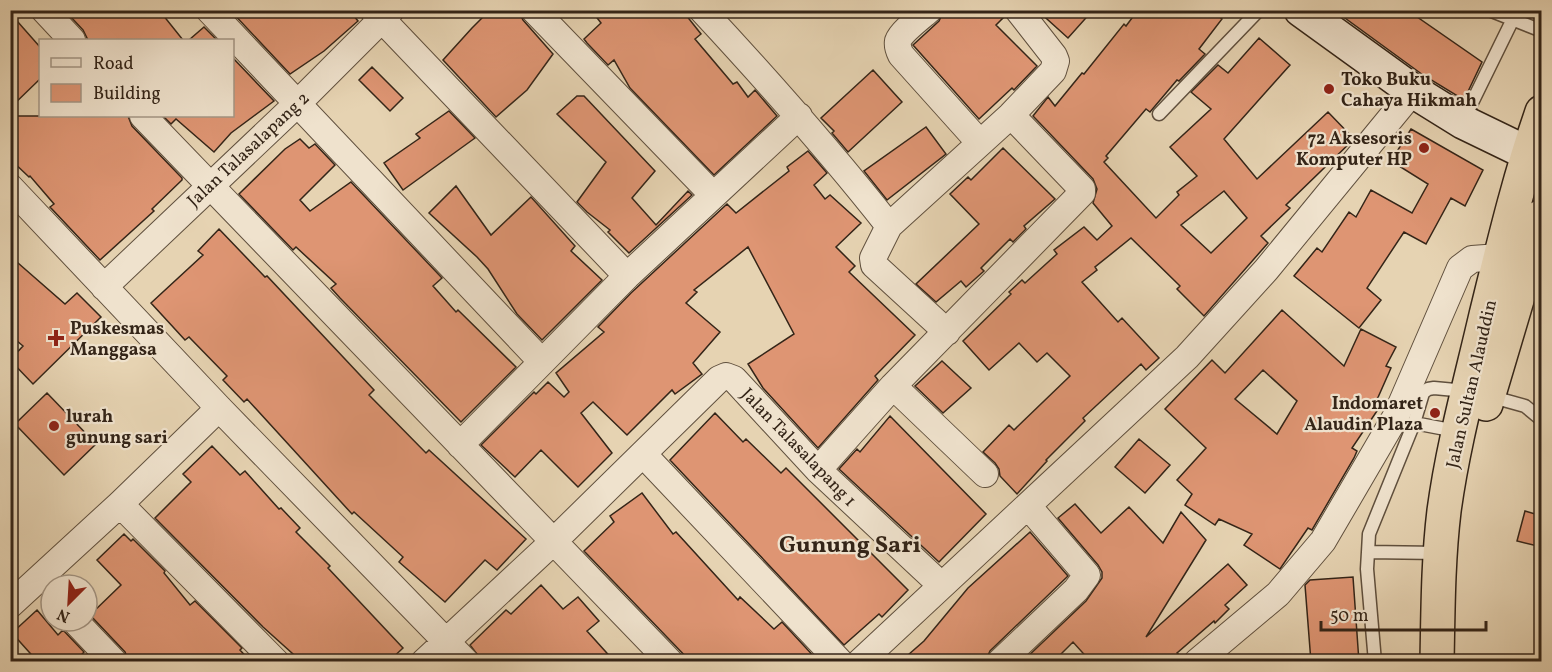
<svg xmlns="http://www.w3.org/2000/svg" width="1552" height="672" font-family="Vollkorn,serif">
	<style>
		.building { fill: #de9573; stroke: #342518; stroke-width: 1.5; fill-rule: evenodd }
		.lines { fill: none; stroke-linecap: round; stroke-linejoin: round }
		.lane-casing { stroke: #60503e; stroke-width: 15 }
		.street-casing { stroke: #60503e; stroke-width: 28 }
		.secondary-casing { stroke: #342518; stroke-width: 36 }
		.highway-casing { stroke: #342518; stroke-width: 36 }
		.lane { stroke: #efe2cd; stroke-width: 12 }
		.street { stroke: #efe2cd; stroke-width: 26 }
		.secondary { stroke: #efe2cd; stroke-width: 33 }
		.highway { stroke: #e6d3b2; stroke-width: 33 }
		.poi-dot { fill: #8f2418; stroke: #efe2cd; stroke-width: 2 }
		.labels { text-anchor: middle; stroke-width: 4.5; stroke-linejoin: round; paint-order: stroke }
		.poi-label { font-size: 18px; font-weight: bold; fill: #342518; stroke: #efe2cd; text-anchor: start }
		.street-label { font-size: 18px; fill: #342518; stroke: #efe2cd }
		.district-label { font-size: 24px; font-weight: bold; fill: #342518; stroke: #efe2cd }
	</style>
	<rect width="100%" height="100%" fill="#e6d3b2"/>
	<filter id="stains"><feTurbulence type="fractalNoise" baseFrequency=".00333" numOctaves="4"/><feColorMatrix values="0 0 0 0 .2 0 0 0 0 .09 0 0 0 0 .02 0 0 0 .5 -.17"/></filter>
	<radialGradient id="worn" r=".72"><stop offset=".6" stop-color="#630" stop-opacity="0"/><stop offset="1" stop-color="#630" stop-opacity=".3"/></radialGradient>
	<path class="building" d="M73,10H159L183,40H88L83,30L69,15Z
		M230,10H349L358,21L324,51L290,74Z
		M490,10H518L523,20L553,54L527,90L496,117L443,60L472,28Z
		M591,10H682L701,34L695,39L733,84L737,82L748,97L755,90L777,116L714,175L630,88L614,60L608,65L587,43L584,39L601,23Z
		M944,10H1003L1005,16L996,25L1037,66L1014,90L1012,88L979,119L913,45L939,21Z
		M1037,10H1093L1068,38Z
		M1138,10H1210L1222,19L1199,49L1205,54L1179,81L1177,80L1150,112L1146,109L1106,156L1108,158L1104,162L1156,218L1179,195L1177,192L1197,176L1170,147L1211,109L1191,92L1218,65L1228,73L1259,38L1290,65L1224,139L1257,179L1328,112L1354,139L1286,205L1290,208L1261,236L1268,243L1204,316L1177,289L1180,286L1131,238L1095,267L1097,270L1082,282L1118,322L1122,318L1159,358L1146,370L1141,364L1083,418L1085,421L1046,460L1047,461L1017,494L1000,476L999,469L995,463L983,452L1009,425L1014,430L1070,376L1047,353L1037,362L1019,343L989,370L963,341L1011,294L1009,292L1022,280L1025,283L1057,254L1054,250L1084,227L1097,240L1112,226L1093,203L1097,189L1093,179L1033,116L1048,97L1055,106L1082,73L1084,74L1124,24L1126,26ZM1224,191L1247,218L1211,253L1181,225Z
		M1334,10H1407L1482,62L1464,100L1423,75Z
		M10,13L40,47V79L10,108Z
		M204,27L217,40H189Z
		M232,57L274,101L231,133L214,152L176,119L171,124L163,116H232Z
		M372,67L403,98L390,111L359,80Z
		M873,70L902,102L848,152L832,133L834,131L821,118Z
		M577,96H584L655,171L632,198L656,225L688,191L692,195L629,253L608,232L610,230L587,212L577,202L606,162L557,114Z
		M449,111L475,138L403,190L384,163L420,138L416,134Z
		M10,116H128L132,126L182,178V180L152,209L154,211L100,260L50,207L54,204L30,176L29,177L10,159Z
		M926,127L946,154L887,200L864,171Z
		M1411,129L1483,170L1465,206L1451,198L1426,244L1404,232L1367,288L1381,300L1359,328L1294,276L1317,248L1322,252L1349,212L1356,217L1371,190L1412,213L1428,184L1391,161Z
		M300,139L309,148L315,144L335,165L300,200L310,211L351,182L442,278L433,286L456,312L458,310L516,367L461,422L340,298L331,288L336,284L296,247L293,250L239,194L285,149Z
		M1003,148L1055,199L1024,226L1026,229L1013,242L1010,239L981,268L984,271L966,287L961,281L936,302L916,284L979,224L950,194L968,177L971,180Z
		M808,151L827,173L814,185L825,199L830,195L861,223L836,247L855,266L849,272L915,335L875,376L878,380L818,448L763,388L748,364L794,334L748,247L694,290L697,292L686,303L720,332L693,363L702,374L675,394L672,390L627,435L593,402L581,413L612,453L578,487L541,450L515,477L481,445L534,392L536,394L548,382L564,397L569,392L556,373L604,332L598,327L631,293L727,204L736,213L789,171L787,167Z
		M456,186L491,235L531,197L575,246L571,251L602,280L542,340L517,314L488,269L477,257L429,213Z
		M219,229L265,277L267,276L374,390L369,395L426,453L429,450L526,539L497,570L485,560L445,602L399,562L403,557L354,512L352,514L247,399L244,402L223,380L227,376L189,337L185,340L151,303L203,255L198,251Z
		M10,256L65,304L77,293L101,317L33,384L10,360L23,346L10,335Z
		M1282,310L1344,366L1361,329L1396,347L1386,366L1391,368L1376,402L1381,405L1352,448L1357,451L1354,458L1312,530L1308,528L1280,569L1244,545L1252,534L1219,519L1215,525L1185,505L1192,494L1177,480L1206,448L1165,409L1212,360L1225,373ZM1263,370L1297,401L1277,434L1235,399Z
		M942,361L971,388L943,413L915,386Z
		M47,393L96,444L64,475L15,424Z
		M715,413L743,442L746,439L781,473L786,468L908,590L882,617L879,614L844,645L670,460Z
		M890,416L986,514L939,562L839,469L857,449L860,452Z
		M1139,439L1170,465L1145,493L1115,467Z
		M212,446L240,475L245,471L279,509L281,508L300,528L296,532L330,566L328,568L403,648L388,662H302L263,627L155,518L191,482L183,474Z
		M642,493L673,534L676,532L738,600L740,597L774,629L782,622L819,662H691L584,551L614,522L610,516Z
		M1075,504L1101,533L1129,507L1163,543L1181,512L1206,540L1146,637L1228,564L1247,585L1225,605L1229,609L1215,623L1214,621L1177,653L1183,658L1182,662H1091L1073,642L1053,662H1022L1086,601L1102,578V572L1098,565L1058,518Z
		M1525,511L1542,516V547L1517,541Z
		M1030,532L1068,576L990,651L985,662H900L924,641L968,588Z
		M124,534L131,541L133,539L165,571L164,573L190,605L195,601L242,648L240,650L251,662H129L125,652L90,615L121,585L97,560Z
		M1353,577L1359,662H1311L1305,585L1310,580Z
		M541,585L563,609L578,597L599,621L587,631L615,662H484L480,658L470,645L506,610L511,614Z
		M37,610L58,635L63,630L84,652L75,662H38L12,633Z"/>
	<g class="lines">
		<defs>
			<path id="lane" d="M1489,10L1542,31
				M1159,114L1259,10
				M1463,121L1512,21
				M1489,396L1525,406L1542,420
				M1414,423L1456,431
				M1368,552L1369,534L1414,423L1423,393L1428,389L1434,388L1466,391
				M1375,662L1367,569L1368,552L1439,553"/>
			<path id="street" d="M44,10L72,40
				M209,10L542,362
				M373,10L627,276L460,445
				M534,10L713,195
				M702,10C767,80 830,151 889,226
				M929,10C921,17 901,32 898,41C897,46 899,51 901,55L980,143
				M143,116L670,662
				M10,187L219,408L466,662
				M627,276L799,116
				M104,287L298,103L391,10
				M947,332L874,265L873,258L889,226L1011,115L1053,71L1056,61L1054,56L1018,10
				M893,386L985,474
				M643,454L840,662
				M818,470L893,386L1082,193V189L1011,115
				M120,504L276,662
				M10,605L120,504L219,408
				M75,621L114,662
				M424,662L554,541L719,379L726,376L734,379L818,470L941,585
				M860,662L1187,357L1266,270L1413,91
				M1000,662L1076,590L1087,575L1028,506
				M1197,662L1278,594L1323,541L1396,416L1460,268L1472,259L1499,257"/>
			<path id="secondary" d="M1301,10L1413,91L1463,122L1527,153"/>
			<path id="highway" d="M1486,404L1542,216
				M1437,662C1438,611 1438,561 1444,511C1453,444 1471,380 1486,315C1503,246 1519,178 1542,112"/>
		</defs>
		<use href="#lane" class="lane-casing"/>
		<use href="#street" class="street-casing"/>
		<use href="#secondary" class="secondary-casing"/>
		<use href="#highway" class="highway-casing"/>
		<use href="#lane" class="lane"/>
		<use href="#street" class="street"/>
		<use href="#secondary" class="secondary"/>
		<use href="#highway" class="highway"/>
	</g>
	<g class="poi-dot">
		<circle cx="1329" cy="89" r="6"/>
		<circle cx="1424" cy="148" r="6"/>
		<path d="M53 329h6v6h6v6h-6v6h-6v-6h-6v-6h6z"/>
		<circle cx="1435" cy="413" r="6"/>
		<circle cx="54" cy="426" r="6"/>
	</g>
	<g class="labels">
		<g class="poi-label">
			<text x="1341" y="85">Toko Buku<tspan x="1341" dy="21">Cahaya Hikmah</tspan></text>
			<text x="1412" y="144" text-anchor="end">72 Aksesoris<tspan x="1412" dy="21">Komputer HP</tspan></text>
			<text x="70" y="334">Puskesmas<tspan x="70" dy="21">Manggasa</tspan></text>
			<text x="1423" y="409" text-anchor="end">Indomaret<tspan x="1423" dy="21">Alaudin Plaza</tspan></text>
			<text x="66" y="422">lurah<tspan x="66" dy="21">gunung sari</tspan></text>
		</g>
		<g class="street-label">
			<text transform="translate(248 149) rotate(-43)" y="6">Jalan Talasalapang 2</text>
			<text transform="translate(1471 384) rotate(-77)" y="6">Jalan Sultan Alauddin</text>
			<text transform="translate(799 447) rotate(46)" y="6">Jalan Talasalapang 1</text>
		</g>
		<g class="district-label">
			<text x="850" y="552">Gunung Sari</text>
		</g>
	</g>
	<rect width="1552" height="672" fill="none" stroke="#e6d3b2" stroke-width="36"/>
	<rect x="12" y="12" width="1528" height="648" fill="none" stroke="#342518" stroke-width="3"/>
	<rect x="18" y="18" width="1516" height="636" fill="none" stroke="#342518" stroke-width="1.5"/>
	<rect x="39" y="39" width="195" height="78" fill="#efe2cd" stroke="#a49685" stroke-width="1.5"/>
	<rect x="51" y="58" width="30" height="9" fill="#efe2cd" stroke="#a49685" stroke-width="1.5"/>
	<text x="93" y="69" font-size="18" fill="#342518">Road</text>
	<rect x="51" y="84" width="30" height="18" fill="#de9573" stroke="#a49685" stroke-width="1.5"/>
	<text x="93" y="99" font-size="18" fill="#342518">Building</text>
	<g transform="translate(69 603) rotate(204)"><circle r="28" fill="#efe2cd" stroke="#a49685" stroke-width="1.5"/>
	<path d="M0-4.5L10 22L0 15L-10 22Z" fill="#8f2418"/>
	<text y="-9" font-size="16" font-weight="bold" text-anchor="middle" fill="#342518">N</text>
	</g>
	<path d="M1321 621v9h165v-9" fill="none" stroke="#342518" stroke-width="3"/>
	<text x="1330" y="621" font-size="18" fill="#342518" stroke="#efe2cd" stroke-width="4.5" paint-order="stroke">50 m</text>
	<rect width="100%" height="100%" filter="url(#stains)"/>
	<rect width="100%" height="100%" fill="url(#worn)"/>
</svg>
